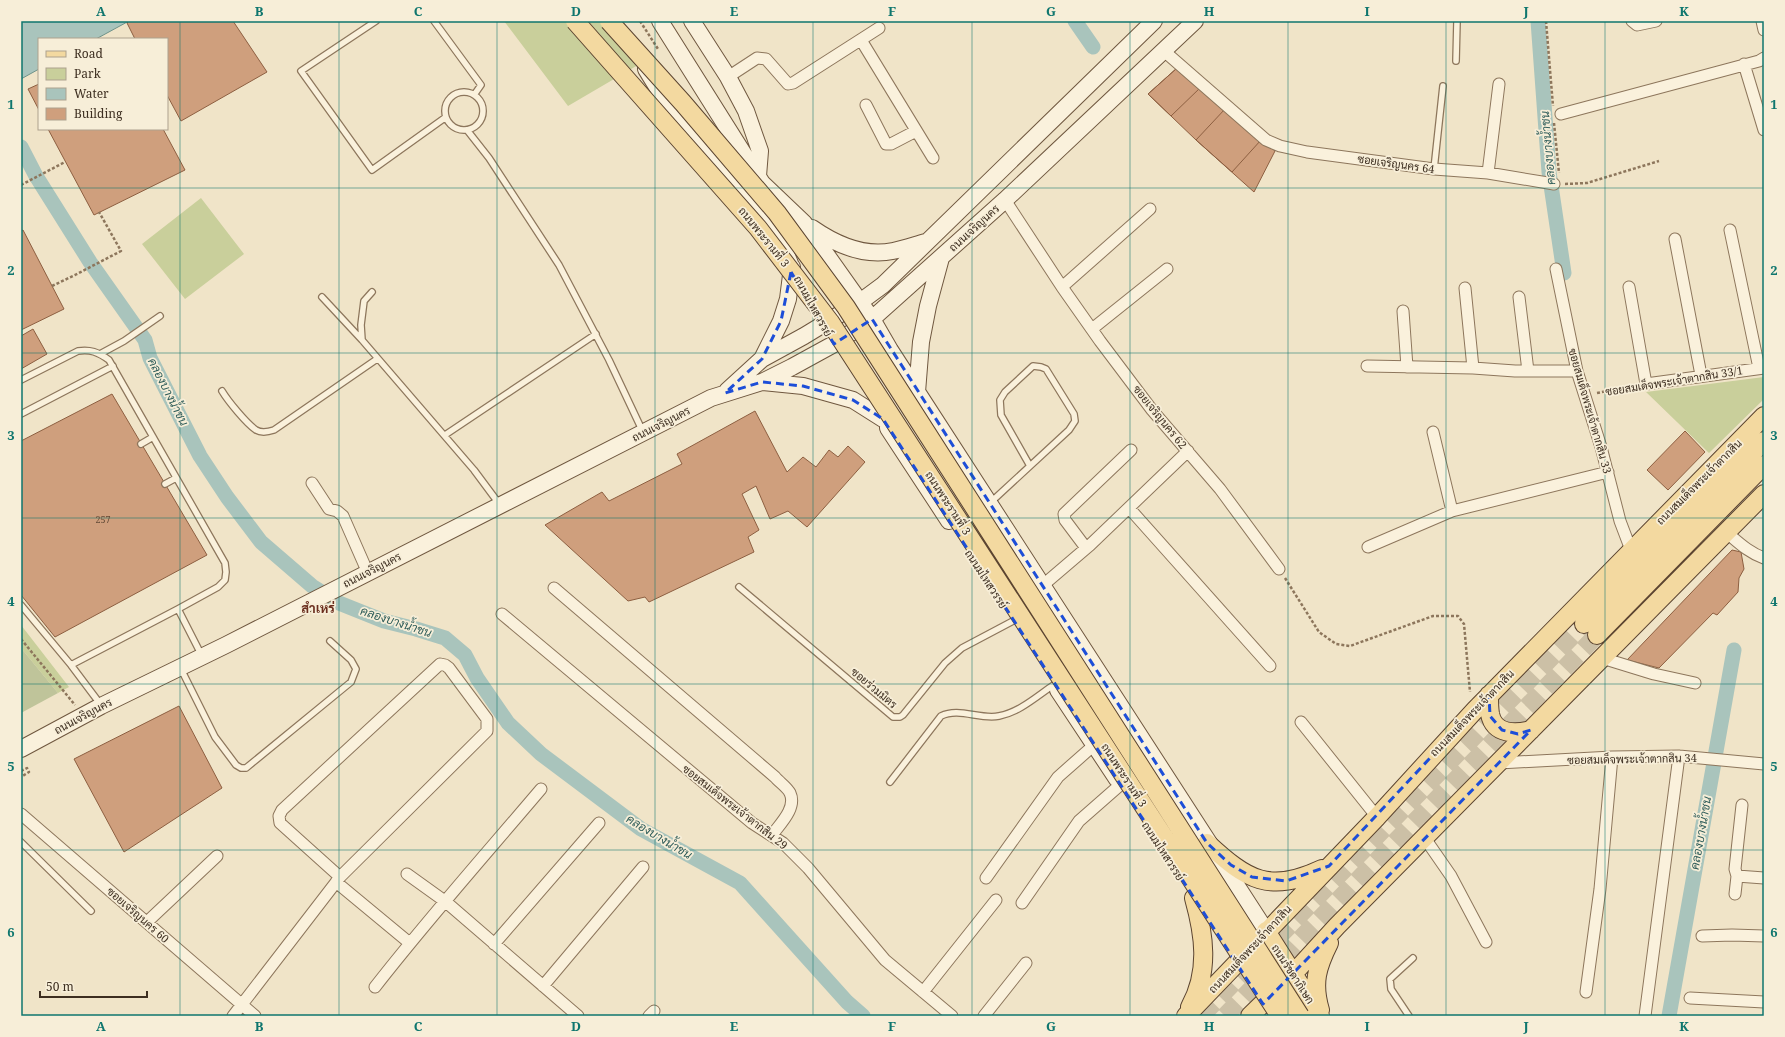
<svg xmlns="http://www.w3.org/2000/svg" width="1785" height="1037" font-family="'Noto Serif',Sarabun,serif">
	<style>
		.green { fill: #c9cf9b }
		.cemetery { fill: #bfc49a }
		.water { fill: #a9c4bc; stroke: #6f938a }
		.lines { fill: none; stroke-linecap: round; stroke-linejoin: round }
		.canal { stroke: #a9c4bc; stroke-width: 15 }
		.building { fill: #cf9f7d; stroke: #8d5f41 }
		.primary-tunnel { stroke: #ccc0a6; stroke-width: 18; stroke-dasharray: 18 9; stroke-linecap: butt }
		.lane-casing { stroke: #8d765c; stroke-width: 8 }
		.street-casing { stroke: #8d765c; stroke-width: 13 }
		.secondary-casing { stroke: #6f573f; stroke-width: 18 }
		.primary-casing { stroke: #5b4430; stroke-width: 20 }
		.path { stroke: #8d765c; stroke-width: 2.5; stroke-dasharray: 3 2; stroke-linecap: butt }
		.lane { stroke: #faf1dc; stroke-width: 5.5 }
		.street { stroke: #faf1dc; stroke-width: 11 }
		.secondary { stroke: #faf1dc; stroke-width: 16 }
		.primary { stroke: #f3d9a0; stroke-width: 18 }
		.primary-bridge-casing { stroke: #5b4430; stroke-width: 20; stroke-linecap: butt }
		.primary-bridge { stroke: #f3d9a0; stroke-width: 18 }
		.marked { fill: none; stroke: #1d4ed8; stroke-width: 3; stroke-dasharray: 8 5; stroke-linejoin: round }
		.grid { fill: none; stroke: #0f766e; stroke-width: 1; stroke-opacity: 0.55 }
		.labels { text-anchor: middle; stroke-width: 3.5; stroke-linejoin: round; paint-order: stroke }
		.number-label { font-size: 9px; fill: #624a37 }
		.street-label { font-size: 11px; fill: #3d2e20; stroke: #f7eed8 }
		.water-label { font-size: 12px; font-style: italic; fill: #2f5d5a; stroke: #f7eed8 }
		.quarter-label { font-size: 13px; font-weight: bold; fill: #6b2e1e; stroke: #f7eed8 }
		.neatline { fill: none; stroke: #0f766e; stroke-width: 1.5 }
		.grid-label { font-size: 13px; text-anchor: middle; font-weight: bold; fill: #0f766e }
	</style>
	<rect width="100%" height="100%" fill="#f0e4c8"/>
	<path class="green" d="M504,21H614L638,65L568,106Z
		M201,198L244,254L185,299L142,244Z
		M1764,377V399L1709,453L1646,392Z
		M21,625L69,687L58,693L21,648Z"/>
	<path class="cemetery" d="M21,648L58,693L21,713Z"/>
	<path class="water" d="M21,21H129L96,39H39V69L21,79Z"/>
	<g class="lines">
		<path class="canal" d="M1075,21L1093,47
			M1538,21L1549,172L1564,273
			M21,147L36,176L90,262L145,340L150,358L200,456L227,497L261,542L312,586L339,603L384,621L416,629L445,638L465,655L477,678L508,723L541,754L641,829L740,883L847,1002L863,1016
			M1669,1016L1734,650"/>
	</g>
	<path class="building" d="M129,21H233L267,72L181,121L167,95V39H135L127,23Z
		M1177,68L1275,151L1254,192L1196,140L1148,94Z
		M1177,68L1201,87L1171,116L1148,94Z
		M39,84V110L28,89Z
		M1225,109L1261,140L1232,172L1196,140Z
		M48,129H163L185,170L94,215Z
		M23,230L64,309L21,330V231Z
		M33,329L47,354L21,369V336Z
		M112,394L207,555L55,637L21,595V441Z
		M755,411L787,472L803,457L816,467L829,450L838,457L848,446L865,462L807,527L788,511L770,519L756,486L742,494L759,530L748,537L754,552L649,602L645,597L628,601L545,525L602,492L609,501L682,464L677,454Z
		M1685,431L1705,452L1668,490L1647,470Z
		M1732,550L1741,552L1744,569L1739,578L1738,592L1717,615L1713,613L1659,668L1627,660Z
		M179,706L222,788L124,852L74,759Z"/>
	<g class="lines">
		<path class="primary-tunnel" d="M1201,1016L1584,624
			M1225,1016L1597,635"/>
		<defs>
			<path id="lane" d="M376,21L301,71L372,170L446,117
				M434,21L481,85L474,95
				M1456,61L1457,21
				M445 111a19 19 0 1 1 38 0a19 19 0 1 1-38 0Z
				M467,130L489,158L559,265L609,360L643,432
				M1434,169L1443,86
				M372,292L364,301L361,325L362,340L474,470L500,505
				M322,297L362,340
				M100,354L124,341L160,316
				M21,380L78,351C90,349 98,352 109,360L225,563L226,572L225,580L218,587L178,609L71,665
				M222,391C228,401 246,423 256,430C261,433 268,432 274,430L377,359
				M21,414L113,366
				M445,435L596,334
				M141,444L153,437
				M165,484L176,478
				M991,502L1069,430L1075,421L1074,414L1046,369L1041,367L1033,366L1005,392L1000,400L1001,415L1030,466
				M739,587L893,717H900L903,715L945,663L962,648L1013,621
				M21,605L71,665L101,705
				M178,609L202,656
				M181,669L215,737L236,765L241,768H246L351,682L356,669L351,660L330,641
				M890,782L941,716C959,707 980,720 999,716C1020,712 1037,696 1055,684
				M21,842L91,911
				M1409,1016L1391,989L1390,979L1413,958"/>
			<path id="street" d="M1632,21L1637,25L1656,21
				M1762,21L1764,30
				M861,40L933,158
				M1164,51L1266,140L1280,146L1307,152L1434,169L1488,173L1554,184
				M1744,64L1764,130
				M728,77L757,58L766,59L788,84L793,83L879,28
				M866,105L886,144H891L916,131
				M1561,114L1759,61L1764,58
				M1488,173L1499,84
				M1005,200L1062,287L1100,341L1152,410L1220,489L1279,569
				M1730,230L1759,368
				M1675,239L1701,375
				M1556,269L1577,371L1601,447L1620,521L1631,550
				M1062,287L1150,209
				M1629,287L1646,384L1764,368
				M1465,288L1473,368
				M1519,297L1528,371
				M1403,311L1407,367
				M1092,329L1167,269
				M1367,366L1473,368L1515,371H1577
				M1433,432L1452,511
				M312,483L329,509L337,511L343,516L368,573
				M1129,508L1270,666
				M1726,532C1738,542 1749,553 1764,558
				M1368,547L1452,511L1608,472
				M1086,548L1065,520L1064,514L1131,450
				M1042,586L1090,545L1188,451
				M554,588L775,777C779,782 787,787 790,793C797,808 780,824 772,835
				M502,614L752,823L783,843L808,868L885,960L952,1016
				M1602,658L1654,674L1695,683
				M1301,722L1377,817
				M1499,763L1612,757L1679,756L1764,764
				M21,814L255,1016
				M1424,837L1451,876L1486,942
				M407,874L446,902L578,1016
				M1737,876L1735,869L1742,805
				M986,878L1058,777L1093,746
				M336,882L406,940L410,941
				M1735,894L1737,876L1764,878
				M1022,903L1079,821L1120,785
				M147,922L217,856
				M1702,936L1732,935L1764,936
				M494,944L599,823
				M543,986L643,867
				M375,987C428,919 485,855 541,789
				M923,992L996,900
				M1586,992L1600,889L1612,757
				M1690,998L1764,1002
				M233,1016L340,877L487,731V719L449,668L445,665L440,664L282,810L279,816L280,823L340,877
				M649,1016L654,1011
				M984,1016L1026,963
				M1645,1016L1679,756"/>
			<path id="secondary" d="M660,21L762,183L804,223L872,319L890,350L1266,931
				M692,21L728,77L746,111L760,151L758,176
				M646,69C658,89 670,108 684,126C711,161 743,192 772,225
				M769,205L776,229L791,266
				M812,228C835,244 864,257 893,251C904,249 915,245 926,242
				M762,359L781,321L788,299L792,267
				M762,382L803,386L853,400L883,419
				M727,391L762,359L804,336L860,302L883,285L1154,21
				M917,392L921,342L928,306L941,258
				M888,428L949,521
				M1058,690L1117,779
				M21,749L101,706L226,645L711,398L762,382L792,367L834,344L872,319L1005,200L1195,21"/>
			<path id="primary" d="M1584,624L1764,441
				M1597,635L1764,465
				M1489,695C1489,702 1489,708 1490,714C1494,735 1516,734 1531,730
				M1207,843C1247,880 1269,894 1322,869
				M1266,931L1320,1016
				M1190,1007C1210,971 1204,934 1194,898
				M1320,1010C1312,983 1317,967 1329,943
				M1186,1016L1377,817L1475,710L1764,416
				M1250,1016L1293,974L1337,926L1764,494"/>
		</defs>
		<use href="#lane" class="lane-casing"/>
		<use href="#street" class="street-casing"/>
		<use href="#secondary" class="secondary-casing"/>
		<use href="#primary" class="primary-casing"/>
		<path class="path" d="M640,21L658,49
			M1546,21L1553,106
			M1554,123L1559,173
			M1565,184L1587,183L1659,161
			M21,185L65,162
			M52,286L75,275L121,251L99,212
			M1597,393L1635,386
			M1285,578L1319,632L1336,644L1350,646L1433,616H1458L1464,624L1470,692
			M21,639L75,705
			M21,771L27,768L29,772L21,777"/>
		<use href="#lane" class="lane"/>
		<use href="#street" class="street"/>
		<use href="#secondary" class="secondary"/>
		<use href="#primary" class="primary"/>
		<defs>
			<path id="primary-bridge" d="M575,21L758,228L830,322L1280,1016
				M609,21L683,103L777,213L846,307L1300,1016"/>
		</defs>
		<use href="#primary-bridge" class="primary-bridge-casing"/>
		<use href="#primary-bridge" class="primary-bridge"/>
	</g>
	<path class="marked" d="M791,272L834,344L872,319L1207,843L1231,865L1252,877L1286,881L1329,866L1489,695L1490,716L1502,730L1518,734L1531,730L1263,1004L883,419L853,400L803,386L762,382L725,393L762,359L781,321Z"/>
	<path class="grid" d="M180,21V1016M339,21V1016M497,21V1016M655,21V1016M813,21V1016M972,21V1016M1130,21V1016M1288,21V1016M1446,21V1016M1605,21V1016M21,188H1764M21,353H1764M21,518H1764M21,684H1764M21,850H1764"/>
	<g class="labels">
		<g class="number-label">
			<text x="103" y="523">257</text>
		</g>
		<g class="street-label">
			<text transform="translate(1396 164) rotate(8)" y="4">ซอยเจริญนคร 64</text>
			<text transform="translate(974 228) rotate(-42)" y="4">ถนนเจริญนคร</text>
			<text transform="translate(764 237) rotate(51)" y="4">ถนนพระรามที่ 3</text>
			<text transform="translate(813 306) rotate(61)" y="4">ถนนมไหสวรรย์</text>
			<text transform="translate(1674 381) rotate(-9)" y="4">ซอยสมเด็จพระเจ้าตากสิน 33/1</text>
			<text transform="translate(1590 411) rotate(74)" y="4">ซอยสมเด็จพระเจ้าตากสิน 33</text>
			<text transform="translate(1160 417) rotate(51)" y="4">ซอยเจริญนคร 62</text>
			<text transform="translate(661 424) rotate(-27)" y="4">ถนนเจริญนคร</text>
			<text transform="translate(1699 482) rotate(-45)" y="4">ถนนสมเด็จพระเจ้าตากสิน</text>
			<text transform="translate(948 503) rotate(57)" y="4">ถนนพระรามที่ 3</text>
			<text transform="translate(372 570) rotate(-27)" y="4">ถนนเจริญนคร</text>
			<text transform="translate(986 579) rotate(57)" y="4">ถนนมไหสวรรย์</text>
			<text transform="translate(874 688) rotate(40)" y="4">ซอยร่วมมิตร</text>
			<text transform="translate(1472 713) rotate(-46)" y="4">ถนนสมเด็จพระเจ้าตากสิน</text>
			<text transform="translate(83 716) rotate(-28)" y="4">ถนนเจริญนคร</text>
			<text transform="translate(1632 759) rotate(-1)" y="4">ซอยสมเด็จพระเจ้าตากสิน 34</text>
			<text transform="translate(1124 775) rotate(57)" y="4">ถนนพระรามที่ 3</text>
			<text transform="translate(735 807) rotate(38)" y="4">ซอยสมเด็จพระเจ้าตากสิน 29</text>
			<text transform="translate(1163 851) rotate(57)" y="4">ถนนมไหสวรรย์</text>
			<text transform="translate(138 915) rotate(41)" y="4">ซอยเจริญนคร 60</text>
			<text transform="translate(1250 949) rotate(-47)" y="4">ถนนสมเด็จพระเจ้าตากสิน</text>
			<text transform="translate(1293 974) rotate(57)" y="4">ถนนรัชดาภิเษก</text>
		</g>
		<g class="water-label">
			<text transform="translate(1548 148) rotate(-95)" y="4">คลองบางน้ำชน</text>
			<text transform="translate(168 392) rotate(63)" y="4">คลองบางน้ำชน</text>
			<text transform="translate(396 622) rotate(18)" y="4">คลองบางน้ำชน</text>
			<text transform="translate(1701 833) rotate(-80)" y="4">คลองบางน้ำชน</text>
			<text transform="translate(659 837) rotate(31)" y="4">คลองบางน้ำชน</text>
		</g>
		<g class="quarter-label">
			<text x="318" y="613">สำเหร่</text>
		</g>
	</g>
	<rect width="1785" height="1037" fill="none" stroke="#f7eed8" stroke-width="44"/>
	<rect x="38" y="38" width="130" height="92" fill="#f7eed8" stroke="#ada18e"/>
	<rect x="46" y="51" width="20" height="6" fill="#f3d9a0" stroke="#ada18e"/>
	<text x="74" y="58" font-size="12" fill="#3d2e20">Road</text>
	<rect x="46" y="68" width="20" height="12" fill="#c9cf9b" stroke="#ada18e"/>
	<text x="74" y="78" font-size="12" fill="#3d2e20">Park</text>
	<rect x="46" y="88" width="20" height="12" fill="#a9c4bc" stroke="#ada18e"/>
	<text x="74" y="98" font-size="12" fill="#3d2e20">Water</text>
	<rect x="46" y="108" width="20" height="12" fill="#cf9f7d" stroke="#ada18e"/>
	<text x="74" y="118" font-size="12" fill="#3d2e20">Building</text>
	<path d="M40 991v6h107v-6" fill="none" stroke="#3d2e20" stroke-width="2"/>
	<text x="46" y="991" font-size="12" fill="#3d2e20" stroke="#f7eed8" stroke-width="3" paint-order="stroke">50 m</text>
	<rect x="22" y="22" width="1741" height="993" class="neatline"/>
	<g class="grid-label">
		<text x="101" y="16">A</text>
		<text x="259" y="16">B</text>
		<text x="418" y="16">C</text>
		<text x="576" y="16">D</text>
		<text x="734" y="16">E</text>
		<text x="892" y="16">F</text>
		<text x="1051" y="16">G</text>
		<text x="1209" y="16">H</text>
		<text x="1367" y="16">I</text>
		<text x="1526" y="16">J</text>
		<text x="1684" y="16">K</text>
		<text x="11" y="109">1</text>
		<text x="1774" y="109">1</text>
		<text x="11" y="275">2</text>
		<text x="1774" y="275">2</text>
		<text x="11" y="440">3</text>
		<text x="1774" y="440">3</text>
		<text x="11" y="606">4</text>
		<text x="1774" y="606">4</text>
		<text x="11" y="771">5</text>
		<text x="1774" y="771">5</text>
		<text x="11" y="937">6</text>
		<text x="1774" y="937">6</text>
		<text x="101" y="1031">A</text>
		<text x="259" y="1031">B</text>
		<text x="418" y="1031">C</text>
		<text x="576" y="1031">D</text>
		<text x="734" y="1031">E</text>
		<text x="892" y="1031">F</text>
		<text x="1051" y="1031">G</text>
		<text x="1209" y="1031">H</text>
		<text x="1367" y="1031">I</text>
		<text x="1526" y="1031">J</text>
		<text x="1684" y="1031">K</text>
	</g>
</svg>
